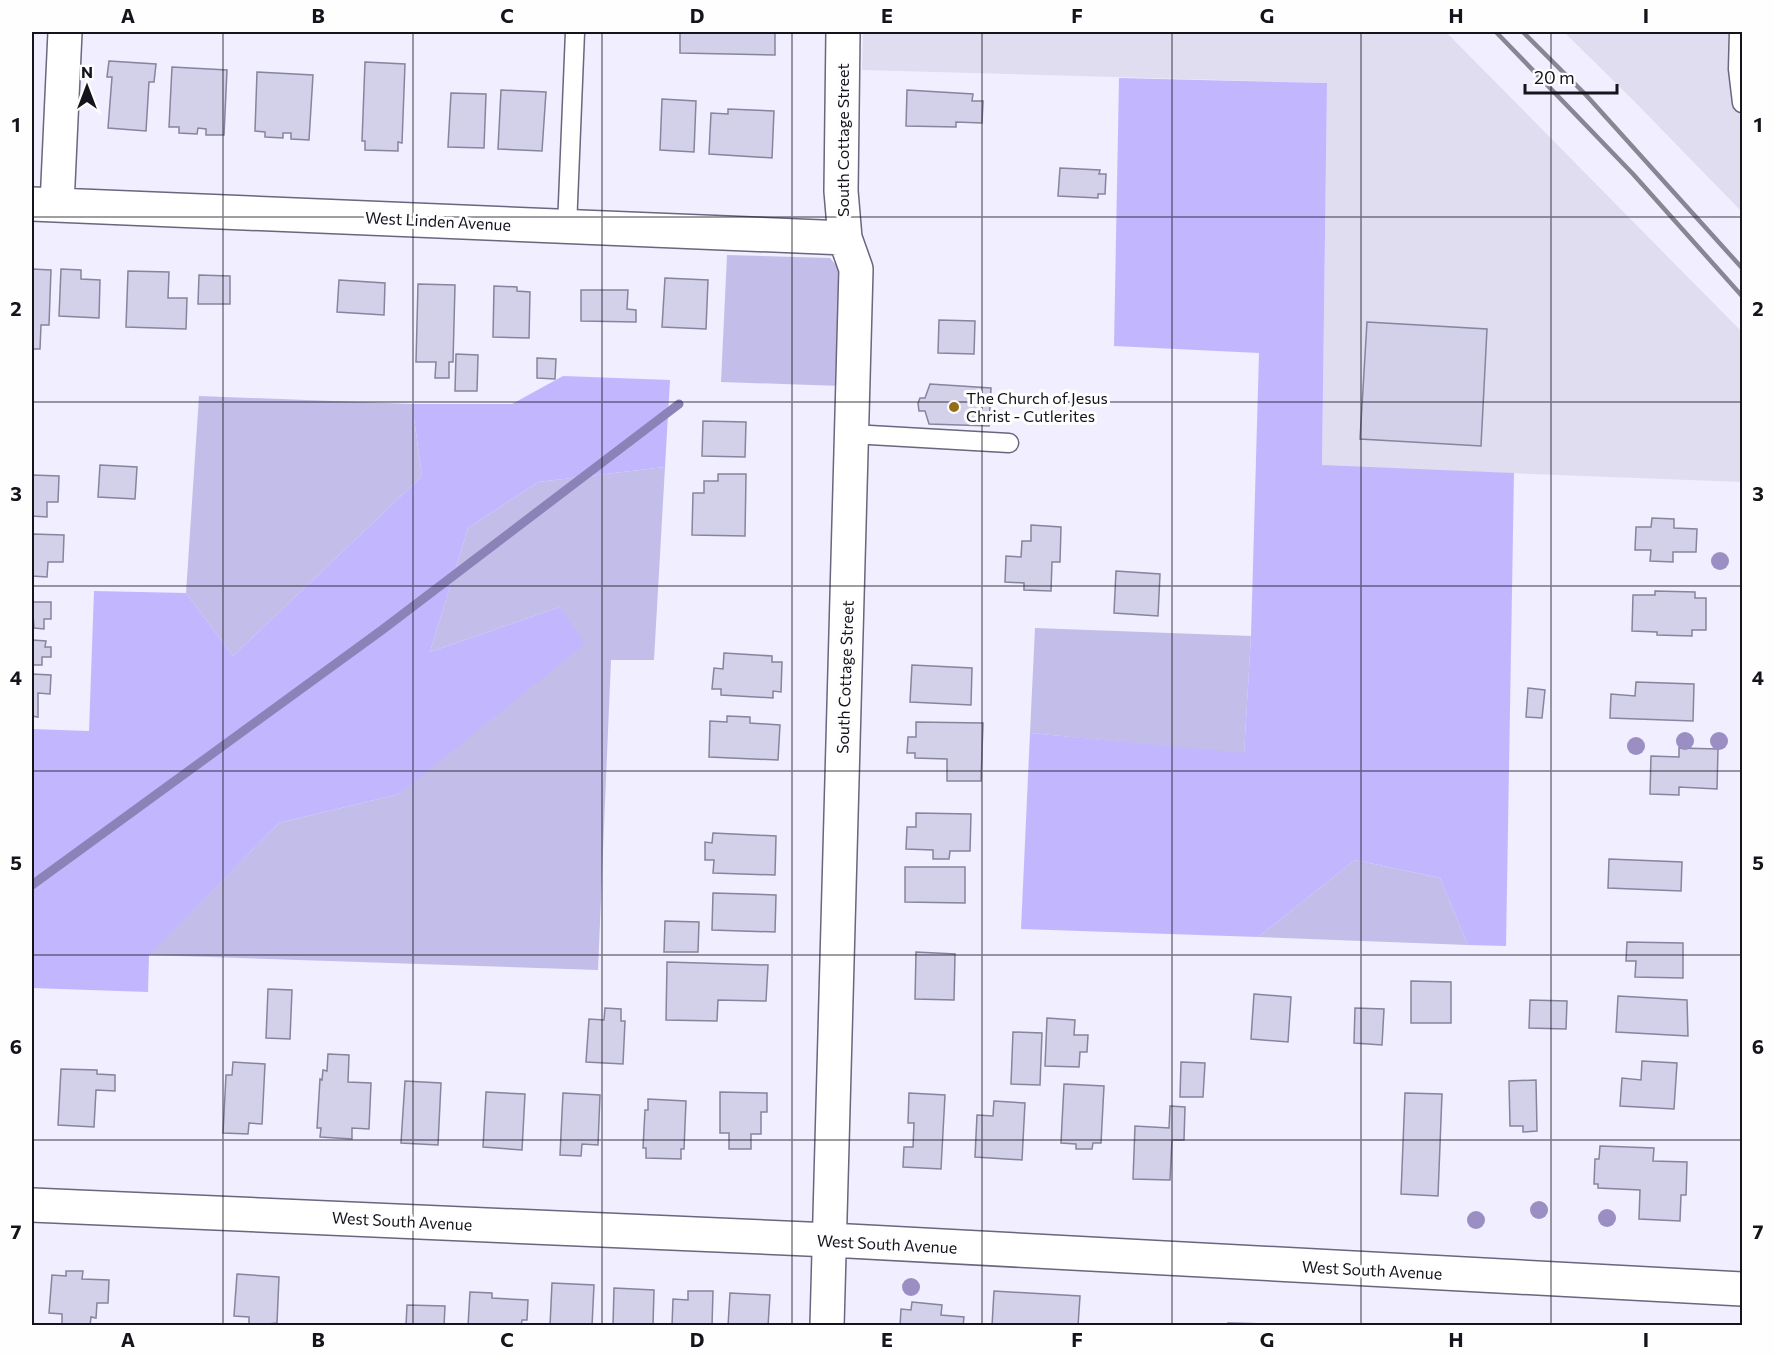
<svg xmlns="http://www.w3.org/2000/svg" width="1774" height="1357" font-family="Commissioner,sans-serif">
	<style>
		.built { fill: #e0ddf1 }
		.green { fill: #c3bde9 }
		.forest { fill: #c2b7ff }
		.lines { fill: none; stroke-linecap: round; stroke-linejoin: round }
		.stream { stroke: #8b83b8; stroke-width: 9 }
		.building { fill: #d3d0ea; stroke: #87849d; stroke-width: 1.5 }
		.lane-casing { stroke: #69667d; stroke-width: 21 }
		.street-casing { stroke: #69667d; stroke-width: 36 }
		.lane { stroke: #fff; stroke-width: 18 }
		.street { stroke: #fff; stroke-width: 33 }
		.rail { stroke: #888693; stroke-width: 4.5 }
		.tree { fill: #9a8ec3 }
		.grid { fill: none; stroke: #15141d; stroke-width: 1.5; stroke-opacity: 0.55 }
		.poi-dot { fill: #956d17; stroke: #fefefe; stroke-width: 2 }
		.labels { text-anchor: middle; stroke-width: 6; stroke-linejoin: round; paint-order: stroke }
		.street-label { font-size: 16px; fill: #15141d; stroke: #fefefe }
		.poi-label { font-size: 16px; fill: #15141d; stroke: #fefefe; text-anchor: start }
		.neatline { fill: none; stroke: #15141d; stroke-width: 2 }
		.grid-label { font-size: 20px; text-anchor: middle; font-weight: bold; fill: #15141d }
	</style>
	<rect width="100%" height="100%" fill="#f0eeff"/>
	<path class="built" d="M863,32H1446L1742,332V482L1322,466L1327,83L862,70Z
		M1564,32H1742V212L1633,100Z"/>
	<path class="green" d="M727,255L830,258L842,272L841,386L721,382Z
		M199,396L412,404L422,476L233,656L186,593Z
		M665,467L654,660H611L598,970L148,955L279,823L399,794L560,607L430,652L468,528L538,482Z
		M1035,628L1251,636L1244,754L1030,733Z
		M1355,860L1440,878L1468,945L1258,937Z"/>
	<path class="forest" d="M1119,78L1327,83L1322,465L1514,473L1506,946L1468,945L1440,878L1355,860L1258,937L1021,929L1030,733L1244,753L1251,636L1259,353L1114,346Z
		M563,376L670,380L665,467L538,482L468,528L430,652L560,607L585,644L399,794L279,823L149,955L148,992L32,988V729L89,731L94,591L186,593L233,656L422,476L412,404H512Z"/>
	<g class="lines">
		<path class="stream" d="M32,885L382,630L679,404"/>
	</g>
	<path class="building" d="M680,32H775V55L680,53Z
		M109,61L156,64L154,82H149L146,131L108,128L112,77H107Z
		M365,62L405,64L402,143L398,142V151L365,150V141H362Z
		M172,67L227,70L224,135H206V129L198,128L197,134L179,133V127H169Z
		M257,72L313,75L309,140L291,139V133H283V138L265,137V132L255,131Z
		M501,90L546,92L542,151L498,149Z
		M907,90L973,94L972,101H983L982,123L956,122V127L906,126Z
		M451,93L486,94L484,148L448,147Z
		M662,99L696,101L694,152L660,150Z
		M728,109L774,111L772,158L709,154L711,113L728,114Z
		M1060,168L1100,170L1099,174H1106L1105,194H1098V198L1058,196Z
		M32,269L51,270L49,325H41L40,349H32Z
		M61,269L81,270V279L100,280L99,318L59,316Z
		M128,271L169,272L168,298H187L186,329L126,327Z
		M199,275L230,276V304H198Z
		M665,278L708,280L706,329L662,327Z
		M339,280L385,283L384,315L337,312Z
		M418,284L455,285L453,362H449V378H435L436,362H416Z
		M494,286L517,287V291L530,292L529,338L493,337Z
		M581,290H628L627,309L636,310V322L581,321Z
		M939,320L975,321L974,354L938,353Z
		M1367,322L1487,329L1481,446L1360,439Z
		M456,354L478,355L477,391H455Z
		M537,358L556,359L555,379L537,378Z
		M930,384L991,388L989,426L929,424L925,411H919L918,403L920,398H925Z
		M703,421L746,422L745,457L702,456Z
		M100,465L137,467L135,499L98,497Z
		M718,474H746L745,536L692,535L693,493H704V481H718Z
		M32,475L59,476L58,502H47V517L32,516Z
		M1652,518L1674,519V528L1697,529L1696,552H1673V562L1650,561L1651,550H1635L1636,527H1651Z
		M1031,525L1061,527L1060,562H1052L1051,591L1024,590V583L1005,582L1006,556L1021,557L1022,541H1031Z
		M32,534L64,535L63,562H48L47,577L32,576Z
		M1116,571L1160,574L1158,616L1114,613Z
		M1655,591L1695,592V598H1706V630H1692V636L1657,635V632L1632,631L1633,595H1655Z
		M32,602H51V619H44V629L34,628Z
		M32,640L46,641L45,647H51V657H42V665H32Z
		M724,653L772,656V662H782L781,692L773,691V698L721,695V689H712L714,668L723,669Z
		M912,665L972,668L971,705L910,702Z
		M32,674L51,675L50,694L38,693V717L32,716Z
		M1636,682L1694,684L1693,721L1610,718L1611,694L1635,696Z
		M1528,688L1545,690L1542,718L1526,717Z
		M727,716L750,717V723L780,725L778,760L709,757L710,721L727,722Z
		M916,722L983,723L981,781H947V759L915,758V753H907L908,737H916Z
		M1679,748L1718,749L1717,789L1679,787V795L1650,794L1651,756L1679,757Z
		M916,813L971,814L970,851H950L949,859H933V850L906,849L907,827H916Z
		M713,833L776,836L775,875L713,873L714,860H705V842L712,843Z
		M1609,859L1682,862L1681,891L1608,888Z
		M905,867H965V903L905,902Z
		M713,893L776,895L775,932L712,930Z
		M665,921L699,922L698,952H664Z
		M1627,942L1683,943V978L1635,977L1636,961H1626Z
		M916,952L955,954L954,1000L915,999Z
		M667,962L768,965L766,1001L718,1000L717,1021L666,1020Z
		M1411,981L1451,982V1023H1411Z
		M268,989L292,990L290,1039L266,1038Z
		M1254,994L1291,997L1288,1042L1251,1039Z
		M1618,996L1687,1000L1688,1036L1616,1032Z
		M1530,1000L1567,1001L1566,1029L1529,1028Z
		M605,1008L621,1009V1021H625L623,1064L586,1062L589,1019L604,1020Z
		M1355,1008L1384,1009L1382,1045L1354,1043Z
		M1047,1018L1075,1020L1074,1035H1088L1087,1052H1080L1079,1067L1045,1066Z
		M1013,1032L1042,1033L1040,1085L1011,1084Z
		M328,1054L349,1055L348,1082L371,1083L369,1129L352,1128V1139L320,1137L321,1128H317L320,1079L322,1080L323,1070L327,1071Z
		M1642,1061L1677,1063L1674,1109L1620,1106L1622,1078L1641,1080Z
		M233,1062L265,1064L262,1124L249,1123L248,1134L223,1133L226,1075H232Z
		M1181,1062L1205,1063L1203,1097H1180Z
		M61,1069L97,1070V1074L115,1075V1091L96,1090L94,1127L58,1125Z
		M1536,1080L1537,1131L1523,1132V1126H1510L1509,1081Z
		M405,1081L441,1083L438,1145L401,1143Z
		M1064,1084L1104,1086L1101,1143H1093L1092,1149H1076V1144L1061,1143Z
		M486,1092L525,1094L522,1150L483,1147Z
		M720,1092L767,1093V1112H761V1134H751V1149H729V1133H720Z
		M563,1093L600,1095L598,1145L582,1144L581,1156L560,1155Z
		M909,1093L945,1095L941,1169L903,1167L904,1147H913L914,1123H908Z
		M1405,1093L1442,1094L1438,1196L1401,1194Z
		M648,1099L686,1101L684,1149H681V1159L646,1158V1148H643L645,1110H648Z
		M994,1101L1025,1103L1022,1160L975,1157L977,1115L993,1116Z
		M1170,1106L1185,1107L1184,1140H1172L1170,1180L1133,1179L1135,1126L1169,1128Z
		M1600,1146L1654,1148L1653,1161L1687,1162L1686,1195H1681L1680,1221L1639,1219L1640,1190L1598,1188V1184H1594L1595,1159H1599Z
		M66,1271H83L82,1279L109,1280L108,1303H97L96,1318L91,1317L90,1326H62V1314L49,1313L52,1275L66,1276Z
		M237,1274L279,1277L277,1323L249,1326V1317L234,1316Z
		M552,1283L594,1285L592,1326H550Z
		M614,1288L654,1290L653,1326H613Z
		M688,1291H713L712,1326H672L673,1299L688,1300Z
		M994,1291L1080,1296L1078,1326H992Z
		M470,1292L492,1293V1298L528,1300L527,1320H522L521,1326H468Z
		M730,1293L770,1295L768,1326H728Z
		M912,1302L942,1305L941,1315L964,1317L963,1326H900L901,1309L911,1310Z
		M407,1305L445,1306L444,1326H406Z
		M1228,1323L1267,1324V1326H1227Z"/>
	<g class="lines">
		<defs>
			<path id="lane" d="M1739,32L1738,69L1742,103
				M567,227L575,32
				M852,434L1009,443"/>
			<path id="street" d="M32,204L845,238
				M57,205L65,32
				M32,1205L830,1240L1742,1289
				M827,1326L856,269L845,238L841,191L843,32"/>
		</defs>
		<use href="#lane" class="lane-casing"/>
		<use href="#street" class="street-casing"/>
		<use href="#lane" class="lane"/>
		<use href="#street" class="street"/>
		<path class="rail" d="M1496,32L1633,174L1742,296
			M1523,32L1586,95L1742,268"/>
	</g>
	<g class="tree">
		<circle cx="1720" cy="561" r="9"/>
		<circle cx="1685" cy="741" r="9"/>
		<circle cx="1719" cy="741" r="9"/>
		<circle cx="1636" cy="746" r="9"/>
		<circle cx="1539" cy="1210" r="9"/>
		<circle cx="1607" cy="1218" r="9"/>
		<circle cx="1476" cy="1220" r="9"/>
		<circle cx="911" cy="1287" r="9"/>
	</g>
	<path class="grid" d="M223,32V1326M413,32V1326M602,32V1326M792,32V1326M982,32V1326M1172,32V1326M1361,32V1326M1551,32V1326M32,217H1742M32,402H1742M32,586H1742M32,771H1742M32,955H1742M32,1140H1742"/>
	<circle class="poi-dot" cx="954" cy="407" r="6"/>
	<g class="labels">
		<g class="street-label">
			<text transform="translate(843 140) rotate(-90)" y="6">South Cottage Street</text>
			<text transform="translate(438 221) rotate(3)" y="6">West Linden Avenue</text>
			<text transform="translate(845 677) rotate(-88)" y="6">South Cottage Street</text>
			<text transform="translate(402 1221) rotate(3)" y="6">West South Avenue</text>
			<text transform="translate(887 1244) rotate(3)" y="6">West South Avenue</text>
			<text transform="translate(1372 1270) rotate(3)" y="6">West South Avenue</text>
		</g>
		<g class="poi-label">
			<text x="966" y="404">The Church of Jesus<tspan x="966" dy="18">Christ - Cutlerites</tspan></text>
		</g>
	</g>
	<rect width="1774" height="1357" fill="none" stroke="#fefefe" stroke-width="66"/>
	<g transform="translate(87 87)" stroke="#fefefe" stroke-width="4.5" paint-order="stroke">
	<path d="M0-4.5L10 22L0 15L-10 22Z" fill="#15141d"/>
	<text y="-9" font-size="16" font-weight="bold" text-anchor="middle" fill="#15141d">N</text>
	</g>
	<path d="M1525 84v9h92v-9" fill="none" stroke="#15141d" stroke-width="3"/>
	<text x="1534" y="84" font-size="18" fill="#15141d" stroke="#fefefe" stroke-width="4.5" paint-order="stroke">20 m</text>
	<rect x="33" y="33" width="1708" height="1291" class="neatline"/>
	<g class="grid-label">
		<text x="128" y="23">A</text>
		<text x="318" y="23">B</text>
		<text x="507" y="23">C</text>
		<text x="697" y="23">D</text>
		<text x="887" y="23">E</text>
		<text x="1077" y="23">F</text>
		<text x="1267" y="23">G</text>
		<text x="1456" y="23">H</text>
		<text x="1646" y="23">I</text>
		<text x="16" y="132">1</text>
		<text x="1758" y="132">1</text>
		<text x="16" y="316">2</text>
		<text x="1758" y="316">2</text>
		<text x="16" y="501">3</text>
		<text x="1758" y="501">3</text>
		<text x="16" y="685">4</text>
		<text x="1758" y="685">4</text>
		<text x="16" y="870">5</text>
		<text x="1758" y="870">5</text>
		<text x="16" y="1054">6</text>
		<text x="1758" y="1054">6</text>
		<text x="16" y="1239">7</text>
		<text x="1758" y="1239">7</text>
		<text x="128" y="1347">A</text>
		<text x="318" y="1347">B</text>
		<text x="507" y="1347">C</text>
		<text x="697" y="1347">D</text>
		<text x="887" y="1347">E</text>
		<text x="1077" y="1347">F</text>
		<text x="1267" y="1347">G</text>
		<text x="1456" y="1347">H</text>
		<text x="1646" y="1347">I</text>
	</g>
</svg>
